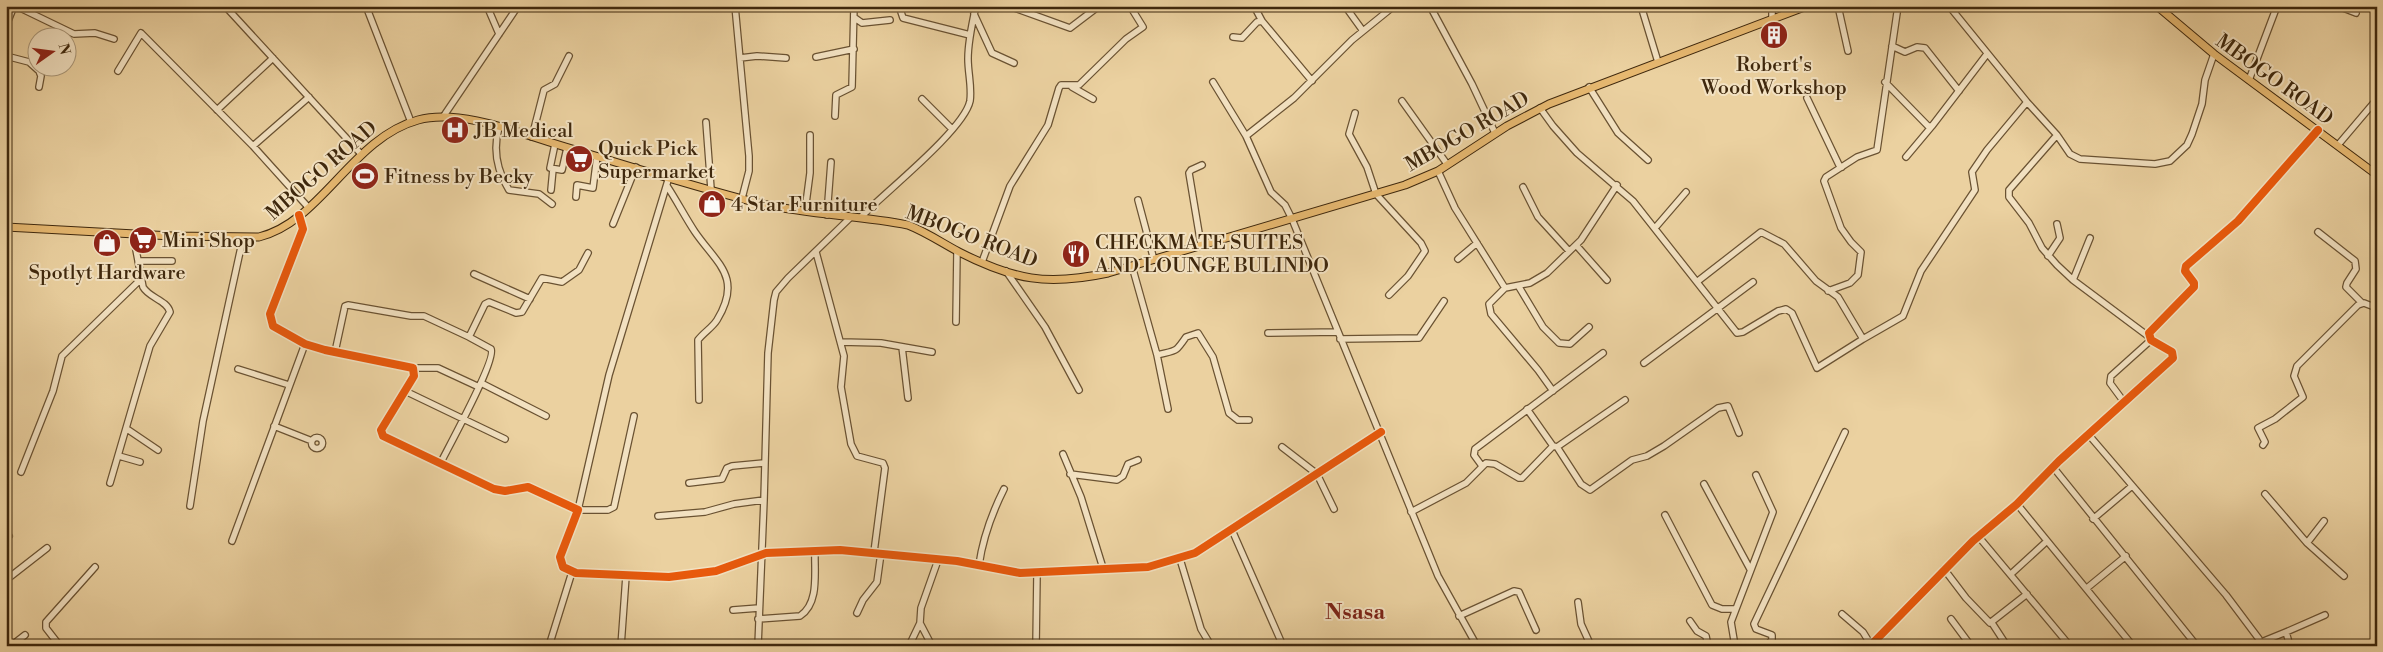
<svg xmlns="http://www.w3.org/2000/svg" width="2383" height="652" font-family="'Libre Bodoni',serif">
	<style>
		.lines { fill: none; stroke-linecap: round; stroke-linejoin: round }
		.minor-casing { stroke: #6a5232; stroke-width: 8 }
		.major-casing { stroke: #3f280d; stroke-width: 9 }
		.minor { stroke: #f2e1c1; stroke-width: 5.5 }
		.major { stroke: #e6b870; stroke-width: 7 }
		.cycleway-casing { stroke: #f2e1c1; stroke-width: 11 }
		.cycleway { stroke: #e8590c; stroke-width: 8 }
		.labels { text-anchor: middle; stroke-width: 4; stroke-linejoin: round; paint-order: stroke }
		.poi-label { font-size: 20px; fill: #3f280d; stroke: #f2e1c1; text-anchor: start }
		.street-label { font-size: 20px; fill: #3f280d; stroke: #f2e1c1 }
		.quarter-label { font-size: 22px; font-weight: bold; fill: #7a1f14; stroke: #f2e1c1 }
	</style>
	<rect width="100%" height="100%" fill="#ebd1a0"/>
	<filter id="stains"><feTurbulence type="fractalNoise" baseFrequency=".004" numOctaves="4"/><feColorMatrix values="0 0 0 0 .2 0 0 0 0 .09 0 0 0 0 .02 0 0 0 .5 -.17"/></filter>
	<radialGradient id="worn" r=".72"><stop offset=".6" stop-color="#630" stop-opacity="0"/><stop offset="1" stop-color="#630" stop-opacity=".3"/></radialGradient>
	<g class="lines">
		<defs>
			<path id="minor" d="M16,6L74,34L95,33L114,39
				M188,6H189
				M225,6L361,154
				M366,6L411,122
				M487,6L499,34
				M735,6L749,156V171L742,198
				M899,6L903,18L970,35
				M1009,6L1070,28L1099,6
				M1254,6L1262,21
				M1345,6L1363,31
				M1430,6L1472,84L1495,133
				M1641,6L1658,62
				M1838,6L1848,51
				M1949,6L2027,102L2057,135L2070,154L2080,159L2155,164L2170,161L2187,145L2192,134L2202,104L2205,80L2214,54
				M2338,6L2356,13
				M974,14L992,53L1014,63
				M855,18L862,23L890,20
				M1772,19V6
				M6,26L14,6
				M1233,37L1242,38L1257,22L1262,21L1312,81
				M1892,46L1905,52L1917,47L1925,48L1959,91
				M6,56L29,62L39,71L41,76L39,87
				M816,57L854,49
				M740,58L757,56L786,58
				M118,71L141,33L253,146L308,207
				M2249,80L2277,6
				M1213,82L1246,136L1271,192L1285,205L1292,219L1438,576L1477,646
				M1885,82L1928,126H1932L1987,54
				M1072,87L1093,99
				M1589,87L1618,133L1648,160
				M1807,98L1839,165L1842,167
				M922,99L952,129
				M1402,101L1447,164
				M1540,108L1553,126L1577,153L1633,201L1737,333L1743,332L1778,311L1786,309L1792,313L1817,368L1863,339
				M217,110L273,58
				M1355,113L1349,134L1367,167L1376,194L1421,243L1425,251L1408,276L1389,295
				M835,116L836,95L852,87L854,6
				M443,117L518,6
				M706,122L711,189
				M499,127C493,149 497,171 509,190L539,194L552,204
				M2057,135L2009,190V197L2029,223L2042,248L2057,265L2073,280L2148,336
				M1246,136L1294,98L1352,40L1394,6
				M532,137L544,90L555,84L569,56
				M555,144L550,168L562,170L567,148
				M2338,145L2377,99
				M253,146L309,97
				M1906,157L1932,126
				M1438,171L1455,208L1505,288
				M667,186C677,201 685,217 695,232C717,264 743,277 717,320C712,328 704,332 698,340L699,400
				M1523,187L1538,217L1569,251
				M551,190L553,169
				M576,197L577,185L593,188L597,156
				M1138,200L1154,260
				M805,211L810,173V135
				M299,215L303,229L270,314L273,326L305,344L325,350L413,368L414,376L381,430L383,436L494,489L505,491L528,487L578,510L560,557L563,567L576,573L669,577L716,571L766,553L840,550L957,561L1020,573L1148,567L1195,553L1381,432
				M827,215L831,162
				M861,217C884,193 964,130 970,101C972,87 968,73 968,59C968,41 972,24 976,6
				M613,224L636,167
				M1655,228L1686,192
				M2318,232L2355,261L2356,269L2347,283L2346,287L2362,303
				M1201,245L1189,173L1191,170L1202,165
				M1576,245L1607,280
				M816,252L844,356L841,387L851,444L857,456L883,463L885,468L874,552
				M2048,256L2060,238L2057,224
				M1458,259L1477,243
				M138,261H172
				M982,262L1010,186L1048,125L1059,88L1061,85H1079L1126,39L1143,27L1130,6
				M1132,266L1157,355L1168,409
				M1006,271L1045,327L1079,390
				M474,274L530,299
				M2073,280L2090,238
				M1698,281L1761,232L1784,244L1816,281L1838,297L1863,339L1903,316L1921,271L1975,190L1972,172L1987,150L2027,102
				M1519,287L1543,327L1559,343L1570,344L1589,327
				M1828,291L1850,283L1858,275L1861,252L1851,242L1841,228L1824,181L1826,177L1857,157L1877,150L1898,6
				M956,322L957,251
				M1268,333L1338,332
				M1340,339L1419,338L1444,301
				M841,342L881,343L932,352
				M902,347L908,398
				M335,352L345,306L348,305L411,316H424L469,337
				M1157,355C1177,350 1175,353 1186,337L1198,333L1213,357L1229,413L1238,420H1249
				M1644,363L1753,282
				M413,368H438L479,387
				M238,369L289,385
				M481,383L546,416
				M405,391L505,439
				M1553,391L1538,370L1491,314L1489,304L1505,288L1530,283L1547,273L1581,240L1617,185
				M2124,402L2110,383L2111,376L2151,340
				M1527,409L1553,446L1557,447L1625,400
				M634,416L614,507L608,510H578L609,375L669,177
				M274,426L312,441
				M127,429L158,450
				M2088,434L2226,595L2259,639V643L2254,646
				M311.5 443a5.5 5.5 0 1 1 11 0a5.5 5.5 0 1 1-11 0Z
				M2263,445L2265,442L2258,428L2275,419L2303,397L2294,376L2297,366L2358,305L2364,303L2377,308
				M1282,447L1317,474L1334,509
				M1557,447L1581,484L1590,490L1632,460L1647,456L1664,446L1718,408L1728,406L1739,433
				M1063,454L1081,497L1103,568
				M119,456L140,462
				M440,464C448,448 497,359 491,349L469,337L485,304L489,302L516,313L522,312L542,278L562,282L579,270L588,253
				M1482,466L1474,455L1475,449L1603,353
				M2053,467L2197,646
				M21,472L53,391L62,356L141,279
				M1070,474L1117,480L1123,476L1128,464L1138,460
				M110,483L150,346L170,312C167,300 149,298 143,287L133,234
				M689,483L722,479L727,468L732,466L764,463
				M1704,484L1750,569
				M2265,494L2307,543L2344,576
				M2017,504L2133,646
				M190,506L203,421L243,238
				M1411,512L1466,483L1486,463L1495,464L1519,478H1522L1553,446
				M1665,515L1712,605L1722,609H1735
				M658,516L705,512L734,504L764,500
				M2093,519L2132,486
				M1232,530L1283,646
				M1978,536L2070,646
				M6,538L9,536
				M232,541L305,344
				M2307,543L2324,521
				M1180,559L1201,629L1210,644
				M979,565C983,537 991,515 1004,489
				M1944,569L1966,598L1990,623L2027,594
				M2011,574L2047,541
				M6,580L47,548
				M2087,588L2126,556
				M1578,602L1581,624L1591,646
				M733,610L759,608
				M857,613L863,600L877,582L881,553
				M1842,614L1863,632L1871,645
				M1459,616L1514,591L1519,592L1536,630
				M758,619L800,616C820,603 814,571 815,550
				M1951,619L1971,646
				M1690,621L1697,631L1706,636L1708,646
				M920,623L932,646
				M1992,623L2007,646
				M2286,632L2325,615
				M2259,643L2286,632L2290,646
				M208,645L209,646
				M11,646L25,635
				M60,646L46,628V622L95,567
				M549,646L572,572
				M621,646L626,576
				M758,646L764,500L768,353L774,300L776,292L788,278L851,217
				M909,646L920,623L921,608L938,560
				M1036,646L1037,574
				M1735,646L1731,622L1773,512L1756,475
				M1766,646L1772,640V635L1756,629L1754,624L1845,432
				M1870,646L1973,541L2017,504L2059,461L2173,358L2172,352L2151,340L2149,333L2194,287V283L2185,271L2186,266L2238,221L2318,130"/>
			<path id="major" d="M2157,6L2214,54L2377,175
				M6,227L172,236L259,237C321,222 352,138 418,120C463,108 526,136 569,148C632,167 695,187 758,203C807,215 859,215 908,225C926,232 942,243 959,252C1014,280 1047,286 1108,273L1405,185L1438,171L1507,126L1549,104L1807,6"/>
		</defs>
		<use href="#minor" class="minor-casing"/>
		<use href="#major" class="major-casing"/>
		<use href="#minor" class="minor"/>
		<use href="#major" class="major"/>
		<defs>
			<path id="cycleway" d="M299,215L303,229L270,314L273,326L305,344L325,350L413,368L414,376L381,430L383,436L494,489L505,491L528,487L578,510L560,557L563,567L576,573L669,577L716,571L766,553L840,550L957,561L1020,573L1148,567L1195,553L1381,432
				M1870,646L1973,541L2017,504L2059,461L2173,358L2172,352L2151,340L2149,333L2194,287V283L2185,271L2186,266L2238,221L2318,130"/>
		</defs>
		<use href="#cycleway" class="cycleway-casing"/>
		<use href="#cycleway" class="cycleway"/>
	</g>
	<defs>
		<symbol id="building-disc" viewBox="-11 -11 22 22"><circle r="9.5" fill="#8f2418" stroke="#f2e1c1"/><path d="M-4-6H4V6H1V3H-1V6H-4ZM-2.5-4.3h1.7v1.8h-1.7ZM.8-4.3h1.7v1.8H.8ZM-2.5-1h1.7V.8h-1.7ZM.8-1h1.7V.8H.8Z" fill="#fff"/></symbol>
		<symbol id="hospital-disc" viewBox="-11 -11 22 22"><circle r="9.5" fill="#8f2418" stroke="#f2e1c1"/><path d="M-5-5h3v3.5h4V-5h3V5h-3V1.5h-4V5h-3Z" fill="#fff"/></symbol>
		<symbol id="supermarket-disc" viewBox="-11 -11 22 22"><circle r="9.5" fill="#8f2418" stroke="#f2e1c1"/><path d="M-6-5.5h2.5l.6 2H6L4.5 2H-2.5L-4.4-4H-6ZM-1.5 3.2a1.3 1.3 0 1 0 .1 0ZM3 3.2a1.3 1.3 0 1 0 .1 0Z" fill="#fff"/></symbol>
		<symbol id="stadium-disc" viewBox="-11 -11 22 22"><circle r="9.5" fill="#8f2418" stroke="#f2e1c1"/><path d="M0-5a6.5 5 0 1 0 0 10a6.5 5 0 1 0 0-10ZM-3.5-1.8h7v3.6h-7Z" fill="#fff"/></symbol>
		<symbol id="shop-disc" viewBox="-11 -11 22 22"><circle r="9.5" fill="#8f2418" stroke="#f2e1c1"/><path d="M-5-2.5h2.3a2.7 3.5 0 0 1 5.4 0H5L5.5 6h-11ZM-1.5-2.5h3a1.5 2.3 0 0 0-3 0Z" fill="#fff"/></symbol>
		<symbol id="restaurant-disc" viewBox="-11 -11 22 22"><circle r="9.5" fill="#8f2418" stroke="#f2e1c1"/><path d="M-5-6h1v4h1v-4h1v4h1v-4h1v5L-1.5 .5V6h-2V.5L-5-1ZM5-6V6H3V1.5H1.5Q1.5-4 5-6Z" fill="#fff"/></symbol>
	</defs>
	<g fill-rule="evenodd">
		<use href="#building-disc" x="1758" y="19" width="32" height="32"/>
		<use href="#hospital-disc" x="439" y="114" width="32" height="32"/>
		<use href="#supermarket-disc" x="563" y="143" width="32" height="32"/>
		<use href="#stadium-disc" x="349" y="160" width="32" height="32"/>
		<use href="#shop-disc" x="696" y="188" width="32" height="32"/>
		<use href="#supermarket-disc" x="127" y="224" width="32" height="32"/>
		<use href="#shop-disc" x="91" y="227" width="32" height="32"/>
		<use href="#restaurant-disc" x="1060" y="238" width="32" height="32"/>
	</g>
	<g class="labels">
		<g class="poi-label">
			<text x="1774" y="71" text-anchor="middle">Robert's<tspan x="1774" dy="23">Wood Workshop</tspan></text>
			<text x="474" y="137">JB Medical</text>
			<text x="598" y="155">Quick Pick<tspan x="598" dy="23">Supermarket</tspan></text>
			<text x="384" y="183">Fitness by Becky</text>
			<text x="731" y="211">4 Star Furniture</text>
			<text x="162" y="247">Mini Shop</text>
			<text x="1095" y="249">CHECKMATE SUITES<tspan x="1095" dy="23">AND LOUNGE BULINDO</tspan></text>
			<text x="107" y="279" text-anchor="middle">Spotlyt Hardware</text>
		</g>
		<g class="street-label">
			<text transform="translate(2275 79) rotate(36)" y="7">MBOGO ROAD</text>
			<text transform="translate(1467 131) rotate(-30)" y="7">MBOGO ROAD</text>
			<text transform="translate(321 170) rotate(-41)" y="7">MBOGO ROAD</text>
			<text transform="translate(972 236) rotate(21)" y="7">MBOGO ROAD</text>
		</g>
		<g class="quarter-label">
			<text x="1355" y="619">Nsasa</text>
		</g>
	</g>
	<rect width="2383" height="652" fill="none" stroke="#ebd1a0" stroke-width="25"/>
	<rect x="8" y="8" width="2368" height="637" fill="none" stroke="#3f280d" stroke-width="2.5"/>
	<rect x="12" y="12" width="2358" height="627" fill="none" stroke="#3f280d"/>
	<g transform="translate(52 52) rotate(76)"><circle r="24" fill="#f2e1c1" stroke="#aa9779"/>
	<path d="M0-4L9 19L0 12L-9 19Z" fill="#8f2418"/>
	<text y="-8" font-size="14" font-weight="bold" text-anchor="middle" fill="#3f280d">N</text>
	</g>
	<rect width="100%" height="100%" filter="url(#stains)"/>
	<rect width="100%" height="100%" fill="url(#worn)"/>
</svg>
